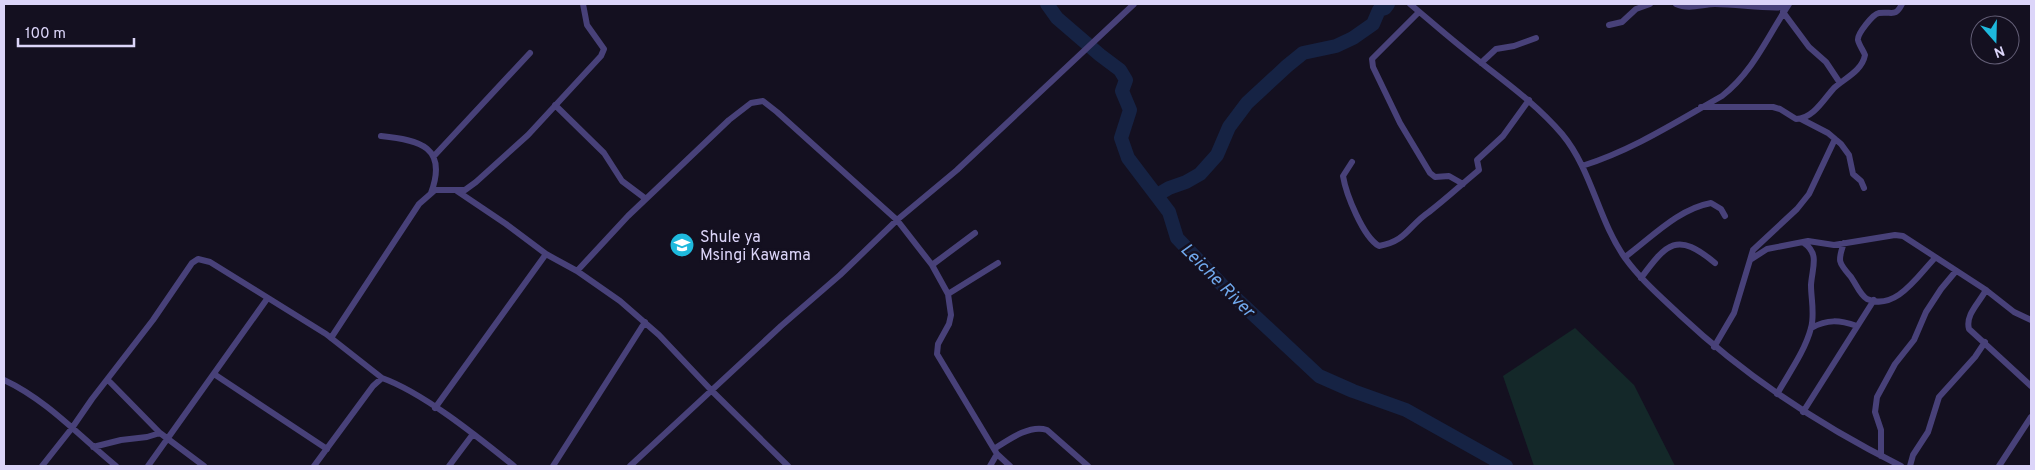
<svg xmlns="http://www.w3.org/2000/svg" width="2035" height="470" font-family="Overpass,sans-serif">
	<style>
		.green { fill: #142829 }
		.lines { fill: none; stroke-linecap: round; stroke-linejoin: round }
		.river { stroke: #162344; stroke-width: 14 }
		.street { stroke: #484179; stroke-width: 6 }
		.labels { text-anchor: middle; stroke-width: 5; stroke-linejoin: round; paint-order: stroke }
		.poi-label { font-size: 16px; fill: #dcd5f9; stroke: #141020; text-anchor: start }
		.water-label { font-size: 18px; font-style: italic; fill: #70a8ec; stroke: #141020 }
	</style>
	<rect width="100%" height="100%" fill="#141020"/>
	<path class="green" d="M1575,328L1634,385L1675,466H1534L1503,376Z"/>
	<g class="lines">
		<path class="river" d="M1047,4L1057,18L1100,55L1120,70L1126,80L1122,91L1130,110L1121,138L1128,158L1169,212L1177,238L1225,288L1319,376L1353,391L1406,410L1506,466
			M1157,195L1169,188L1186,182L1200,174L1217,155L1229,127L1247,103L1287,66L1303,53L1336,46L1353,38L1373,24L1379,10L1385,8L1388,4"/>
		<path class="street" d="M1410,4C1428,19 1446,35 1465,50C1498,77 1534,101 1562,134C1592,170 1598,220 1625,258C1641,280 1661,297 1680,315C1746,377 1821,426 1901,466
			M1676,4C1689,10 1703,4 1715,4C1739,4 1763,9 1787,7
			M1419,12L1372,59L1373,67L1400,123L1430,173L1435,177L1449,176L1463,184
			M1783,12L1809,47L1826,62L1840,83
			M1609,25L1622,22L1636,9L1650,4
			M1481,63L1496,49L1514,46L1536,38
			M555,105L604,153L622,181L646,199
			M1701,107H1773L1780,109L1796,119C1813,119 1824,99 1834,88C1845,78 1862,71 1865,55C1863,50 1859,45 1858,40C1857,34 1873,14 1879,13C1892,11 1895,18 1902,4
			M1801,119L1828,133L1841,144L1849,155L1853,174L1861,181L1864,188
			M381,136C420,140 448,147 431,193
			M434,156L530,53
			M1352,162L1343,176C1346,194 1363,237 1379,246C1407,241 1408,226 1429,212C1446,199 1462,184 1479,170L1477,160L1503,136L1529,100
			M1582,166C1633,150 1676,122 1722,96C1753,72 1768,36 1789,4
			M457,191L506,224L546,254L577,271L620,301L659,335L712,391L788,466
			M1844,243C1837,262 1839,263 1851,277C1856,284 1860,295 1867,299C1896,312 1919,274 1935,258
			M1625,257C1651,238 1678,209 1711,203L1721,209L1725,216
			M1750,260L1753,250L1797,209L1809,194L1835,139
			M932,265L975,233
			M577,271L628,216L729,120L751,103L763,101L777,112L897,220L932,265L948,294L951,315L949,324L938,344L937,354L997,454L1010,466
			M1641,278C1667,243 1677,231 1715,263
			M1986,290C1979,303 1965,315 1969,329L2031,386
			M948,294L998,263
			M1811,328C1828,319 1839,320 1857,326
			M331,338L419,204L435,190H465L476,182L528,135L601,56L604,49L587,25L583,4
			M1714,347L1734,313L1750,260L1767,249L1808,241L1834,245L1895,235L1903,236L1986,290L2014,312L2031,320
			M214,374L327,449
			M4,380C47,400 79,436 116,466
			M108,380L160,433L204,466
			M1777,394C1789,373 1805,351 1811,328C1815,314 1811,299 1811,285C1812,268 1820,254 1804,243
			M435,408L546,254
			M1803,412L1874,300
			M93,447L121,440L147,437L160,433
			M994,449C1008,440 1030,424 1047,430L1088,466
			M1881,456V430L1875,412L1877,397L1895,364L1914,340L1926,312L1941,289L1956,271
			M42,466L72,428L92,399L153,320L192,263L198,259L210,262L326,334L382,378
			M148,466L267,299
			M314,466L373,386L382,378C424,393 479,438 514,466
			M449,466L473,434
			M553,466L645,322
			M630,466L781,326L840,275L897,220L957,170L1134,4
			M990,466L997,454
			M1910,466L1913,455L1928,432L1939,397L1975,357L1985,342
			M1999,466L2031,417"/>
	</g>
	<defs>
		<symbol id="school-disc" viewBox="-11 -11 22 22"><circle r="9.5" fill="#1eb9dd" stroke="#141020"/><path d="M0-5L7-2L0 1L-7-2ZM-4 1L0 2.5L4 1V4Q0 6-4 4Z" fill="#fff"/></symbol>
	</defs>
	<g fill-rule="evenodd">
		<use href="#school-disc" x="668" y="231" width="28" height="28"/>
	</g>
	<g class="labels">
		<g class="poi-label">
			<text x="700" y="242">Shule ya<tspan x="700" dy="18">Msingi Kawama</tspan></text>
		</g>
		<g class="water-label">
			<text transform="translate(1218 280) rotate(45)" y="6">Leiche River</text>
		</g>
	</g>
	<rect width="2035" height="470" fill="none" stroke="#dcd5f9" stroke-width="10"/>
	<g transform="translate(1995 40) rotate(160)"><circle r="24" fill="#141020" stroke="#645f77"/>
	<path d="M0-4L9 19L0 12L-9 19Z" fill="#1eb9dd"/>
	<text y="-8" font-size="14" font-weight="bold" text-anchor="middle" fill="#dcd5f9">N</text>
	</g>
	<path d="M18 38v8h116v-8" fill="none" stroke="#dcd5f9" stroke-width="2.5"/>
	<text x="25" y="38" font-size="15" fill="#dcd5f9" stroke="#141020" stroke-width="4" paint-order="stroke">100 m</text>
</svg>
